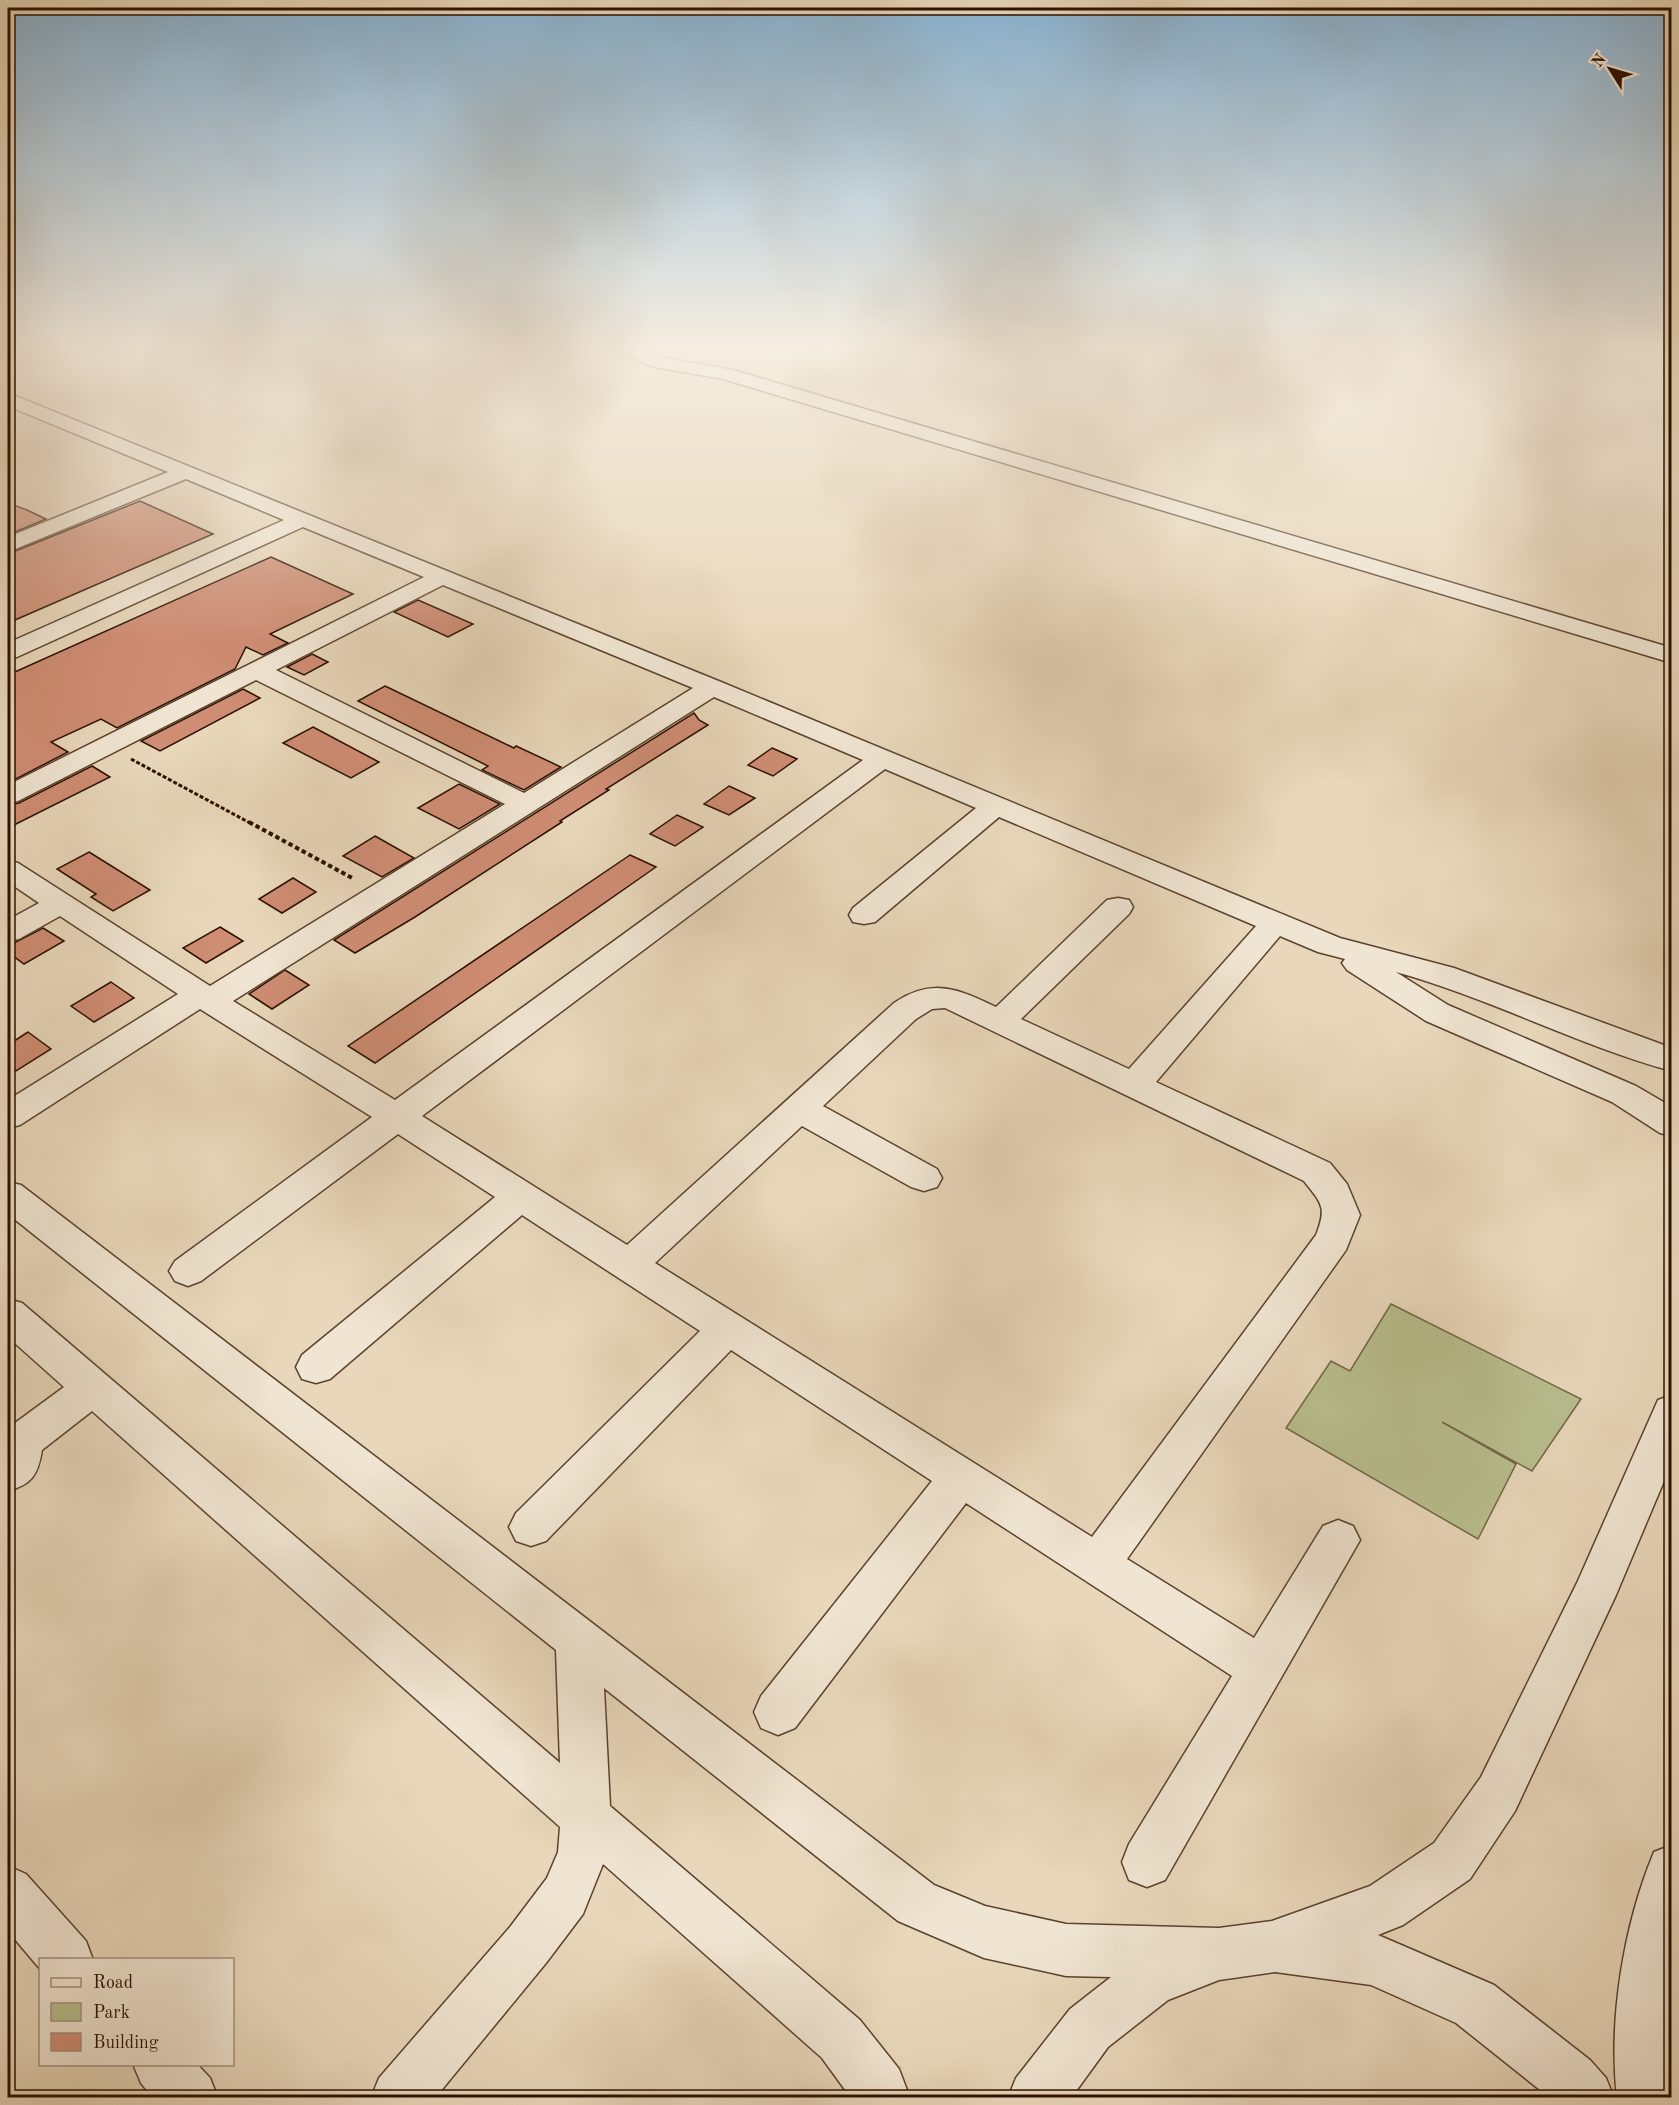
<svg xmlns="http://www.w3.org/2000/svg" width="1679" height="2105" font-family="'Old Standard TT',serif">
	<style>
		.green { fill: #b8be8e; stroke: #726747; stroke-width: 1.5 }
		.building { fill: #cf8d74; stroke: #2c1000; stroke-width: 1.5 }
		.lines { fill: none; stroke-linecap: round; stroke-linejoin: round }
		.minor-casing { stroke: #5b422e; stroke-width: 3 }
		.path-far1 { stroke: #2c1000; stroke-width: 3; stroke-dasharray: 4 2; stroke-linecap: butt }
		.path { stroke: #2c1000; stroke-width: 4; stroke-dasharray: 4.5 3; stroke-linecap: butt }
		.minor { fill: #f0e5d2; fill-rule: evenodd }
	</style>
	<rect width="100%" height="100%" fill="#e8d7ba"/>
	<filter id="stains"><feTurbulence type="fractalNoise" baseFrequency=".00333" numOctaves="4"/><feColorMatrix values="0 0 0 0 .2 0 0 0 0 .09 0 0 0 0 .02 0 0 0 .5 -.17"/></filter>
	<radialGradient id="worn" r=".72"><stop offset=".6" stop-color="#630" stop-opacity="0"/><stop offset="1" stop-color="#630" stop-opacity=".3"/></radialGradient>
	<path class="green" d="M1391,1304L1581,1399L1532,1471L1442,1422L1516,1464L1478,1539L1286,1428L1331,1361L1350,1371Z"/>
	<path class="building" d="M140,501L213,534L8,623V554Z
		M8,503L27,510L46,519L8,535Z
		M271,557L353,594L270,634L288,643L263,655L246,647L235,669L117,728L101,719L51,742L68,752L8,783V675Z
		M418,600L473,624L448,637L394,612Z
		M312,654L328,662L304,675L287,667Z
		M385,686L514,748L516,746L561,767L524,790L482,770L488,766L358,701Z
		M243,689L260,698L160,751L141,741Z
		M694,713L699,720L708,725L606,789L609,790L560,821L562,822L415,917L355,953L334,940Z
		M313,727L379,762L351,778L283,743Z
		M772,748L797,759L773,776L748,765Z
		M92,766L110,777L8,828V805L19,803Z
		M459,784L500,804L459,829L418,808Z
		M729,786L755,798L729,815L704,804Z
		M677,815L703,827L675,846L650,834Z
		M375,836L414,858L382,877L343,856Z
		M89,852L150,890L113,911L91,897L96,894L57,869Z
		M630,855L656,867L375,1063L348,1046Z
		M293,878L316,892L282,913L259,899Z
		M220,927L243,941L206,963L183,948Z
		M43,928L64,941L24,964L8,952V946Z
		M285,970L309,985L272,1009L249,994Z
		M111,982L134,998L94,1022L71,1006Z
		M28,1032L51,1049L8,1076V1045Z"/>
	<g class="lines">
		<defs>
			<path id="minor" d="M611,345H635L665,358L733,370L1672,648V663L723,379L654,367L614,349Z
				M8,393L721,682L1340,938L1454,968L1672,1048V1071C1577,1045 1490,998 1396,972L1448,1005L1636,1086L1672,1107V1136L1660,1133L1612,1102L1426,1021L1347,970L1342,963L1345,959L1318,952L1280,936L1156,1082L1330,1163L1347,1184L1360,1215L1346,1250L1127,1559L1254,1638L1323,1526L1338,1520L1353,1526L1360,1540L1165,1880L1147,1887L1129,1880L1122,1862L1129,1844L1232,1676L966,1503L795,1728L778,1735L761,1728L754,1712L761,1696L932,1481L731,1350L546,1541L531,1546L516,1541L509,1527L516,1513L700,1331L522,1215L330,1379L316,1383L302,1379L296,1367L302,1355L495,1197L398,1134L201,1281L188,1286L175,1281L169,1271L175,1261L372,1117L200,1009L20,1125L8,1128V1100L178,994L60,916L19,939L8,941V920L39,903L8,882V860L18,863L210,986L505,804L256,680L18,801L8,803V785L424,577L303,527L17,657L8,659V643L284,520L186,479L8,552V537L168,472L8,406ZM443,585L693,688L524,793L276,670ZM714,697L863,760L395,1100L233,1001ZM885,769L976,808L853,908L849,915L853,922L864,924L875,922L999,817L1256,926L1129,1069L1021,1019L1129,914L1133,907L1129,900L1118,898L1107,900L996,1007C958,989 932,977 894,1003L627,1245L422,1116ZM945,1008L1304,1181C1322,1204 1327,1207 1316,1235L1092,1537L655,1263L802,1126L911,1187L924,1191L937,1187L942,1178L937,1169L823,1106L916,1019L932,1009Z
				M8,1182L21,1185L934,1885L985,1906L1066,1924L1219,1928L1272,1921L1370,1886L1434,1843L1481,1777L1577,1583L1658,1400L1672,1395V1462L1616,1595L1515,1811L1470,1879L1403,1925L1378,1935L1494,1985L1590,2060L1606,2078L1614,2098H1550L1456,2023L1371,1985L1275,1972L1219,1980L1168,2000L1108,2047L1071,2098H1008L1016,2078L1070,2009L1111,1977L1066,1976L984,1958L898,1921L604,1688L610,1806L860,2020L899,2069L910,2098H851L822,2058L603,1864L583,1914L546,1963L435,2098H371L379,2078L510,1927L547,1878L558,1852L560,1827L92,1411L42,1450C38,1475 32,1484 8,1491V1424L15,1423L64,1387L8,1337V1299L22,1303L560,1763L556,1650L8,1214Z
				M1672,1845V2098H1617C1608,2019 1624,1924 1654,1852Z
				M8,1866L26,1874L86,1941L93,1960H40V1969L8,1931Z
				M133,2064H197L210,2078L218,2098H153L141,2083Z"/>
		</defs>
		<use href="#minor" class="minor-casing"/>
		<path class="path-far1" d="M131,759L252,824"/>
		<path class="path" d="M249,822L354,879"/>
		<use href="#minor" class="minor"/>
	</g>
	<linearGradient id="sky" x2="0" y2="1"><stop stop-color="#89b5d6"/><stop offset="0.54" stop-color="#f5ede0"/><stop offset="1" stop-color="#f5ede0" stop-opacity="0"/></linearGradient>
	<rect width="1679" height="640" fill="url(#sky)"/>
	<rect width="1679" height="2105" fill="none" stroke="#e8d7ba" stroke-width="30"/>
	<rect x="9" y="9" width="1661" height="2087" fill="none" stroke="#2c1000" stroke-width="3"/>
	<rect x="15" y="15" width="1649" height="2075" fill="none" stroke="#2c1000" stroke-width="1.5"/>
	<rect x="39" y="1958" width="195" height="108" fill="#f0e5d2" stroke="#a2907e" stroke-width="1.5"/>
	<rect x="51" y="1978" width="30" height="9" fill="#f0e5d2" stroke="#a2907e" stroke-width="1.5"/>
	<text x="93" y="1988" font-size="18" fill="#2c1000">Road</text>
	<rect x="51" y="2003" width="30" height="18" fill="#b8be8e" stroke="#a2907e" stroke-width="1.5"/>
	<text x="93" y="2018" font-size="18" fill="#2c1000">Park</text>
	<rect x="51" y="2033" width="30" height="18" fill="#cf8d74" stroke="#a2907e" stroke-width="1.5"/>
	<text x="93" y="2048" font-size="18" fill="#2c1000">Building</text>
	<g transform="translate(1610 69) rotate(307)" stroke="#f0e5d2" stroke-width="4.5" paint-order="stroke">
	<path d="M0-4.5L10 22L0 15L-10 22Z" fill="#2c1000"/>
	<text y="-9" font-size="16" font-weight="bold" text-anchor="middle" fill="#2c1000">N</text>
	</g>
	<rect width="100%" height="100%" filter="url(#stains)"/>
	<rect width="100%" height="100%" fill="url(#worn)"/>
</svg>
